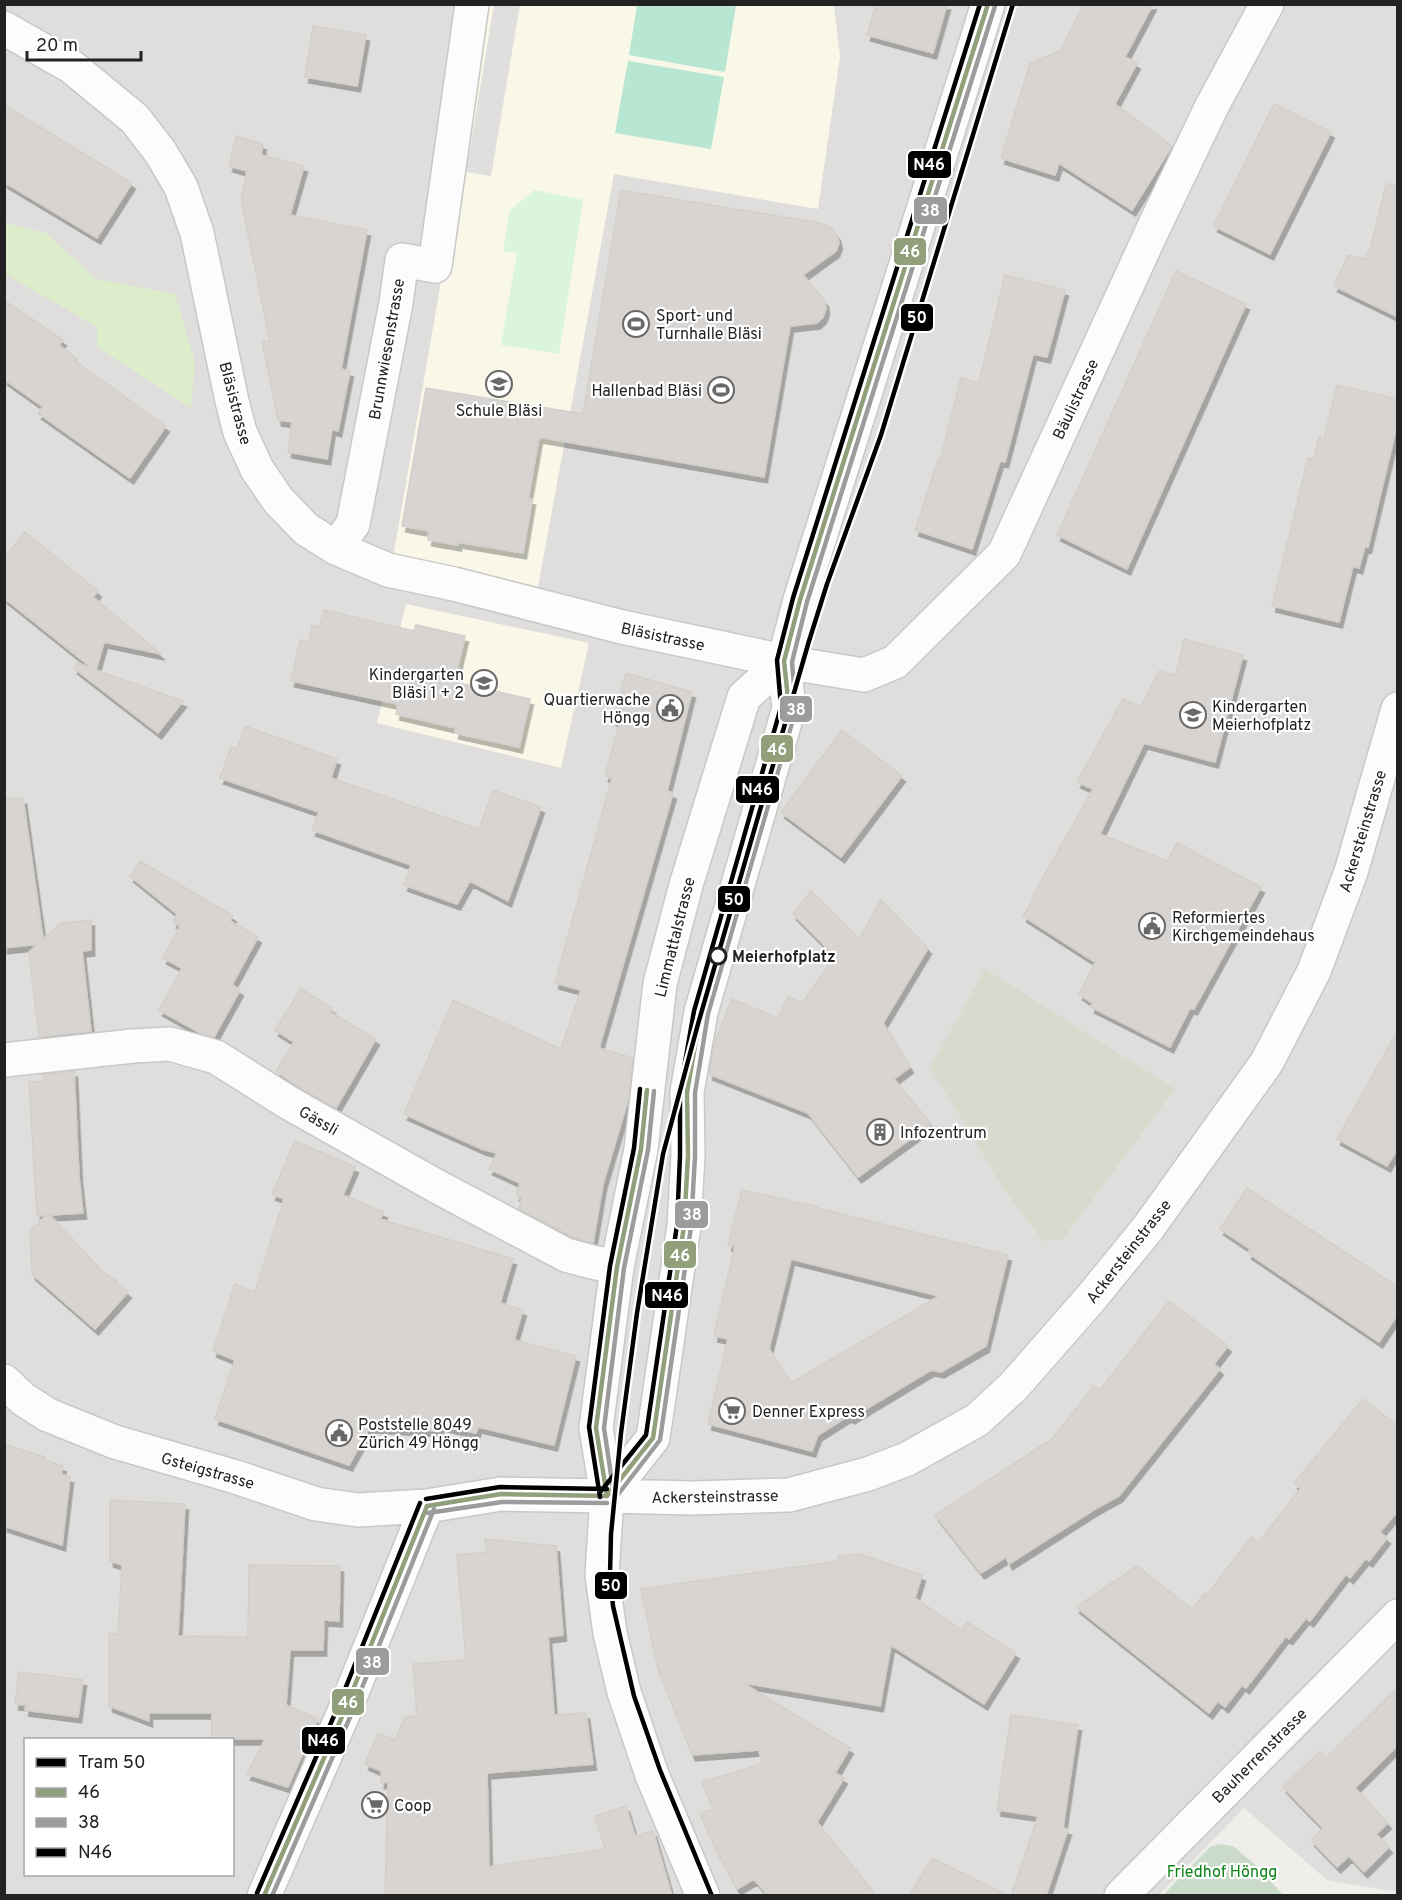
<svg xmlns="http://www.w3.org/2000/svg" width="1402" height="1900" font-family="Overpass,sans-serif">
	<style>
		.residential { fill: #dfdedc; fill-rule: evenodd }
		.education { fill: #f8f7e8 }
		.construction { fill: #d9d9cd }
		.grass { fill: #ddeccb }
		.cemetery { fill: #cadbca }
		.park { fill: #daf5da }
		.pitch { fill: #b7e6d2 }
		.parking { fill: #e0dfde }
		.building { fill: #d7d4d2; stroke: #d3d0cc; stroke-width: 1.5; fill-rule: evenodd; filter: url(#shadow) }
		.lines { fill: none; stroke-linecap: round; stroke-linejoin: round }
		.minor-casing { stroke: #c9c8c7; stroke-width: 36 }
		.tertiary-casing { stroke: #c9c8c7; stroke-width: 36 }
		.minor { stroke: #fdfcfc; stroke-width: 33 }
		.tertiary { stroke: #fdfcfc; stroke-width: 33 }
		.bus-1-casing { stroke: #fff; stroke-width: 9 }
		.bus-2-casing { stroke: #fff; stroke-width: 9 }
		.bus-3-casing { stroke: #fff; stroke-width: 9 }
		.bus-1 { stroke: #919f7a; stroke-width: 4.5 }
		.bus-2 { stroke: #9c9c9c; stroke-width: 4.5 }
		.bus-3 { stroke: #000; stroke-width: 4.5 }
		.tram-1-casing { stroke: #fff; stroke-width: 9 }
		.tram-1 { stroke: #000; stroke-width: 4.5 }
		.stop-dot { fill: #fff; stroke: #222; stroke-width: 3 }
		.labels { text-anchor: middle; stroke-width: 4.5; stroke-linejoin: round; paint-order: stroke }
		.poi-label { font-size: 16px; fill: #222; stroke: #fff; text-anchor: start }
		.street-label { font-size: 16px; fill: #222; stroke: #fff }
		.stop-label { font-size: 16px; font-weight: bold; fill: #222; stroke: #fff; text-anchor: start }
		.park-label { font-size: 16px; fill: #0c8416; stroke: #fff }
		.line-badge { stroke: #fff; stroke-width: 2 }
		.badge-label { font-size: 16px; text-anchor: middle; font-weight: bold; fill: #fff }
	</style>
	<defs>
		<filter id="shadow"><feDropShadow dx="3.5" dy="6" stdDeviation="0" flood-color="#0004"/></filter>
	</defs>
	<rect width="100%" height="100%" fill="#f0eeeb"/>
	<path class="residential" d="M5,5H1397V1892L1327,1880L1244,1808L1159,1895L5,1896ZM26,1740H232V1874H26Z"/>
	<path class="education" d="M489,5H834L840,57L818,209L614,174L538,587L393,558Z
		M406,604L589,643L561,768L377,723Z"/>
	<path class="construction" d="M985,969L1175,1089L1063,1239L1043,1241L1003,1188L930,1067Z"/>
	<path class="grass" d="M5,223L46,233L96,279L175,294L195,362L191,408L97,347V327L5,274Z"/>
	<path class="cemetery" d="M1218,1844L1233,1846L1258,1867L1283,1895H1163L1210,1847Z"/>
	<path class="park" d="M535,190L583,200L559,354L501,345L517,253L503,251L510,210Z"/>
	<path class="pitch" d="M637,5H736L725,72L629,55Z
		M628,61L724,77L711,149L615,133Z"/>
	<path class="parking" d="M494,5H520L491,176L466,172Z
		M12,10L89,56L147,102L171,131L193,165L209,200L219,232L252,406L261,430L287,476L278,483L253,433L186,171L7,19Z
		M405,301L418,303L383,489L371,488Z
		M218,430L241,484L223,508L200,452Z
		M1391,555L1397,557V599L1381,595Z
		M1319,674L1348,681L1329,762L1300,755Z
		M1397,768V811L1357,931L1347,927L1384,821Z
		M1356,797L1309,928L1272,1001L1220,1088L1215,1076L1263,996L1298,924L1341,802Z
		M1338,947L1349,952L1325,1002L1314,997Z
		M1264,1087L1273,1094L1234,1150L1225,1143Z
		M947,1131L963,1153L892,1206L876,1184Z
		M735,1146L808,1163L818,1196L747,1178Z
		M980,1184L1012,1235L964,1225L950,1203Z
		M165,1265L182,1271L173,1324L179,1326L158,1400L131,1395L157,1320Z
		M1102,1302L1110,1309L1070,1360L1018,1414L962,1456L928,1476L922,1466Z
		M209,1353L228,1360L211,1415L191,1409Z
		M1316,1669L1324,1677L1281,1723L1272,1715Z"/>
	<path class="building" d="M876,4H947L933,53L867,35Z
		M1084,4H1153L1125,57L1137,63L1115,104L1172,146L1132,210L1059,163L1055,175L1001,158L1030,63L1060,51Z
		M313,26L366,35L357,86L305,77Z
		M1274,104L1331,132L1270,254L1214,226Z
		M4,105L132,183L97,238L4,182Z
		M236,136L263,144L261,155L304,166L290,215L367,230L341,369L350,371L338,431L332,429L327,459L288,452L292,422L278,420L262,341L270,342L241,199L247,171L229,166Z
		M1386,184L1398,185V317L1334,286L1348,255L1365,259L1367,253L1369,254Z
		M621,190L820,223L832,228L837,235L839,243L836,251L803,275L825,301L826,309L823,317L817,323L790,326L764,477L539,437L528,499H532L523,553L458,542V545L428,540L429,531L402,526L426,388L583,414Z
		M1176,271L1246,304L1127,569L1057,535Z
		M1005,275L1065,290L1047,357L1033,354L1005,462L1000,461L972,549L915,530L938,460L940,461L961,378L979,383Z
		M4,300L63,340L59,345L77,359L75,361L166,426L130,478L38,413L43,407L4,379Z
		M1337,385L1398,399V421L1368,547L1365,546L1359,568L1353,566L1339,622L1272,606L1308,458L1314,459L1319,437L1324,439Z
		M25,532L98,591L93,597L161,654L104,642L96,670L183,701L158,733L74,668L77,663L92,668L4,598V558Z
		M324,610L414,631L416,625L465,636L454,682L530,699L519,747L455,733L456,728L396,714L398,704L291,681L300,640L309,642L312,625L320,627Z
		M1184,639L1243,655L1215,762L1144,743L1100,834L1167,861L1177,843L1261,887L1194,1009L1190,1008L1170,1047L1091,1007L1092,1003L1079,994L1095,962L1023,916L1033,900L1032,897L1093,789L1077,782L1123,699L1141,707L1159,671L1176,675Z
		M626,673L692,692L667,791L673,793L599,1048L633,1058L628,1100L603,1184L593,1243L573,1237L519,1209L522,1198L516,1195L520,1183L489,1169L497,1153L482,1149L404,1114L453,1000L561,1049L581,990L555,983L612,778L605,776L620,722L613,720Z
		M245,726L337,759L331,778L479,829L493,790L541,807L508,901L470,881L457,904L404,885L411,865L312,830L319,812L220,778L231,747L237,749Z
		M842,730L902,776L841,857L781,812Z
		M23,798L43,939L61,923L91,920V950L82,951L91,1031L39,1037L29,952L38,944L4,948V799Z
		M140,861L233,916L230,921L258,937L232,985L240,990L214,1037L202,1034L159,1010L182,968L163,958L180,926L173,922L177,914L130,876Z
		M811,891L859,939L881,900L928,948L883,1023L910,1067L894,1079L931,1124L858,1177L808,1113L709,1074L714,1044L732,999L778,1018L788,997L802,1003L835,956L793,914Z
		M301,989L332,1008L330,1012L376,1039L336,1108L299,1087L276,1071L294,1042L275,1030Z
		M1398,1030V1148L1387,1166L1337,1139Z
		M74,1071L79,1177L83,1213L50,1215L102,1271L117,1281V1283L128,1292L95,1329L32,1274L30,1230L47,1215L37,1216L29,1082L44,1081L43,1075Z
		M295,1141L355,1167L343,1195L384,1212L380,1219L513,1259L500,1303L523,1310L514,1340L576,1356L554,1445L478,1427L476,1433L440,1425V1431L370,1427L349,1465L215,1419L235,1360L213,1351L235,1284L255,1292L284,1199L272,1194Z
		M1247,1188L1398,1287V1314L1379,1342L1248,1253L1250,1249L1220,1229Z
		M742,1190L818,1207L817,1208L1008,1255L986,1346L941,1372L931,1370L851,1418L848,1416L818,1435L812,1451L708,1424L728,1339L714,1336L735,1246L728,1245ZM791,1259L939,1296L791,1383L769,1349Z
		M1169,1301L1228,1346L1214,1364L1220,1369L1119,1496L1095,1509L1009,1564L1006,1557L981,1573L935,1515L1052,1439L1094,1386L1100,1390Z
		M1363,1399L1398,1426V1511L1380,1532L1387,1538L1369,1561L1366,1558L1350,1578L1346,1574L1310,1621L1306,1618L1289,1639L1286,1636L1246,1688L1242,1685L1225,1707L1218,1701L1209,1713L1076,1607L1137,1566L1192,1609L1205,1593L1207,1595L1251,1537L1258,1543L1301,1488L1294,1483Z
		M4,1444L45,1457V1460L63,1466L61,1474L70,1477L62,1545L4,1526Z
		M110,1500L185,1504L178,1636L248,1637L249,1565L340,1566L339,1621L324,1620L323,1650H290L286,1705L318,1719L288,1787L247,1774L265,1739H212V1713H149V1721L109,1706V1634H118L122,1565L110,1561Z
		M485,1539L556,1546L563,1635L548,1637L554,1715L586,1713L593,1764L487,1773L489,1867L605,1849L595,1816L626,1806L635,1836L653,1831L672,1896H385L388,1782L381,1783V1771L365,1764L378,1733L395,1740L405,1717L417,1716L413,1664L466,1660L457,1555L487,1552Z
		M860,1554L922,1575L915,1598L962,1630L967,1622L1016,1653L984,1704L891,1645L880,1706L743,1683L850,1748L835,1773L844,1778L817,1822L877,1896H768L754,1879L737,1889L716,1850L700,1814L713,1809L702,1782L762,1764L759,1750L692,1755L658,1669L641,1589L839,1561L838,1556Z
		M19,1672L83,1680L78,1717L25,1710L26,1705L15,1704Z
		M1398,1687V1745L1355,1788L1388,1823L1376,1834L1389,1847L1364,1872L1349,1856L1337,1867L1311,1840L1323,1828L1283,1787L1320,1751L1326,1758Z
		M1011,1715L1078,1725L1063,1828L1068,1829L1046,1896H1011L1038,1816L997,1810Z
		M932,1858L1009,1896H909Z"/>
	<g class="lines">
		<defs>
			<path id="minor" d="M4,28L72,67L135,119L161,153L181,187L197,233L232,401L240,432L257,469L278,500L306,529L336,548L388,570L454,584L622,627L802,665L864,675L895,662L1004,554L1153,229L1212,106L1267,4
				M336,548L353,524L396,303L402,260L435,266L472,4
				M4,1060L133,1046L170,1044L216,1057L289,1103L438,1187L566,1255L592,1262L617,1267
				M607,1496L653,1438L684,1226L688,1156L687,1092L701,1012L789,708L784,661L800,600L988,4
				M607,1496L693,1498L789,1495L868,1474L907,1459L977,1420L1013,1387L1091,1298L1148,1228L1267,1062L1314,971L1351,872L1398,709
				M607,1496L596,1428L617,1267L641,1149L660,984L686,885L744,697L784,661
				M1121,1896L1398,1616"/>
			<path id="tertiary" d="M4,1381L23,1399L48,1415L115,1442L236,1477L316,1504L358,1510L427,1506L501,1494L607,1496L602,1575L610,1633L624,1692L652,1775L703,1896
				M264,1896L344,1712L427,1506"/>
		</defs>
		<use href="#minor" class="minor-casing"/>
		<use href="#tertiary" class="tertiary-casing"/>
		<use href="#minor" class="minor"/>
		<use href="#tertiary" class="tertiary"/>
		<defs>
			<path id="bus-1" d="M607,1496L653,1438L684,1226L688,1156L687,1092L701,1012L789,708L784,661L800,600L988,4
				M607,1496L596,1428L617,1267L641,1149L647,1090
				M427,1506L501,1494L607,1496
				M264,1896L344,1712L427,1506"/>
			<path id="bus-2" d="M614,1495L604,1428L624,1268L648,1150L654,1091
				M613,1501L660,1440L691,1227L695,1156V1093L708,1014L796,709L792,662L807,602L995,6
				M428,1513L502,1502L607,1503
				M272,1896L351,1715L434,1509"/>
			<path id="bus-3" d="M601,1491L646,1435L677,1225L680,1156V1091L694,1011L781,707L777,660L793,598L980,4
				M600,1497L589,1427L610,1266L634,1148L640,1089
				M426,1499L500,1487L607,1489
				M257,1893L337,1709L420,1503"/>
		</defs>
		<use href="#bus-1" class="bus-1-casing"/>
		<use href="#bus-2" class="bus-2-casing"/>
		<use href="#bus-3" class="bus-3-casing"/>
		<use href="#bus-1" class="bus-1"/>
		<use href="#bus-2" class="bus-2"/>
		<use href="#bus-3" class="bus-3"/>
		<defs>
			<path id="tram-1" d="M712,1896L660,1770L634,1696L613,1606L610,1574L611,1534L621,1433L637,1313L663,1154L698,1024L809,641L827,584L881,435L1013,4"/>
		</defs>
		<use href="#tram-1" class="tram-1-casing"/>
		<use href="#tram-1" class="tram-1"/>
	</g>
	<defs>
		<symbol id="stadium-ring" viewBox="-11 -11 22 22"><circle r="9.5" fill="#fff" stroke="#6a6968" stroke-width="1.5"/><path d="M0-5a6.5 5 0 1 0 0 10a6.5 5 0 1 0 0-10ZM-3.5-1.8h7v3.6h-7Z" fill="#6a6968"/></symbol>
		<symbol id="school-ring" viewBox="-11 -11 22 22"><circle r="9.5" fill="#fff" stroke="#6a6968" stroke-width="1.5"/><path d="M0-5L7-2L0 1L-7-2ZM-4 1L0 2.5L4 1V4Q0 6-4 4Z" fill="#6a6968"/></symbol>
		<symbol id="civic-ring" viewBox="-11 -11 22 22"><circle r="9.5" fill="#fff" stroke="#6a6968" stroke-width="1.5"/><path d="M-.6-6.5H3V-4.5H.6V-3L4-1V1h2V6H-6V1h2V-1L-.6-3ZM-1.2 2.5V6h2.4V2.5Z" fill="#6a6968"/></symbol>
		<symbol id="building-ring" viewBox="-11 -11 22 22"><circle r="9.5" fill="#fff" stroke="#6a6968" stroke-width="1.5"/><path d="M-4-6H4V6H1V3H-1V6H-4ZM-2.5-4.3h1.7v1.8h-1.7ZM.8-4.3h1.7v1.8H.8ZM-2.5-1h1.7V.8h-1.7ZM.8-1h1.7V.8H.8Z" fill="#6a6968"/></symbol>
		<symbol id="supermarket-ring" viewBox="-11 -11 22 22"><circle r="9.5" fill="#fff" stroke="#6a6968" stroke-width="1.5"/><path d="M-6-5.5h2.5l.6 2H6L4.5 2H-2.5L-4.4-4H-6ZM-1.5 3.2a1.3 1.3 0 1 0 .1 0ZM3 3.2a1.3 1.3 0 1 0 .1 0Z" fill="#6a6968"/></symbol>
	</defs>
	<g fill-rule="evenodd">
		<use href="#stadium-ring" x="621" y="309" width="30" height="30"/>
		<use href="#school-ring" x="484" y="369" width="30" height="30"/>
		<use href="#stadium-ring" x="706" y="375" width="30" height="30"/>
		<use href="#school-ring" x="469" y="668" width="30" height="30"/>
		<use href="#civic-ring" x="655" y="693" width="30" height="30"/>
		<use href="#school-ring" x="1178" y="700" width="30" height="30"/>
		<use href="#civic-ring" x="1137" y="911" width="30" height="30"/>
		<use href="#building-ring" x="865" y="1117" width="30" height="30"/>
		<use href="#supermarket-ring" x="717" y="1396" width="30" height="30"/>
		<use href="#civic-ring" x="324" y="1418" width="30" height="30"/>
		<use href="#supermarket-ring" x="360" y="1790" width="30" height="30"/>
	</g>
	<circle class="stop-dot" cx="718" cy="956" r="8"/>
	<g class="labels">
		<g class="poi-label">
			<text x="656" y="321">Sport- und<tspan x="656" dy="18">Turnhalle Bläsi</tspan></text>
			<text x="702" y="396" text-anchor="end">Hallenbad Bläsi</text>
			<text x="499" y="416" text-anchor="middle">Schule Bläsi</text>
			<text x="464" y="680" text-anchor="end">Kindergarten<tspan x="464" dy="18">Bläsi 1 + 2</tspan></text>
			<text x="650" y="705" text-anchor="end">Quartierwache<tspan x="650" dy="18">Höngg</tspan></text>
			<text x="1212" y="712">Kindergarten<tspan x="1212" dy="18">Meierhofplatz</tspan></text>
			<text x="1172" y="923">Reformiertes<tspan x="1172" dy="18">Kirchgemeindehaus</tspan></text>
			<text x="900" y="1138">Infozentrum</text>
			<text x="752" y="1417">Denner Express</text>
			<text x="358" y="1430">Poststelle 8049<tspan x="358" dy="18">Zürich 49 Höngg</tspan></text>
			<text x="394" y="1811">Coop</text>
		</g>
		<g class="street-label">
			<text transform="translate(386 349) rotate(-80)" y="6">Brunnwiesenstrasse</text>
			<text transform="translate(1075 399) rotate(-65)" y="6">Bäulistrasse</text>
			<text transform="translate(236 403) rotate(75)" y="6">Bläsistrasse</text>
			<text transform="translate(663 636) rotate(12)" y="6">Bläsistrasse</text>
			<text transform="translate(1362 831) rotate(-73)" y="6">Ackersteinstrasse</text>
			<text transform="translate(674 937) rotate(-76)" y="6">Limmattalstrasse</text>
			<text transform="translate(319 1120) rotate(30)" y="6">Gässli</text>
			<text transform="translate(1128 1251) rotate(-52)" y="6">Ackersteinstrasse</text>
			<text transform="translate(208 1470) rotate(16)" y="6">Gsteigstrasse</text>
			<text transform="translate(715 1496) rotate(-1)" y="6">Ackersteinstrasse</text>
			<text transform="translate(1259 1755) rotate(-45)" y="6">Bauherrenstrasse</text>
		</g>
		<g class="stop-label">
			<text x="732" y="962">Meierhofplatz</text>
		</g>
		<g class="park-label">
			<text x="1222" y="1877">Friedhof Höngg</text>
		</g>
	</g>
	<g class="line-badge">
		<rect x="907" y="150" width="45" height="29" rx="6" fill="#000"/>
		<rect x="913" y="196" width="35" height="29" rx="6" fill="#9c9c9c"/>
		<rect x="893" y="237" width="34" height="29" rx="6" fill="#919f7a"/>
		<rect x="900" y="303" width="34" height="29" rx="6" fill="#000"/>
		<rect x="779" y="695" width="34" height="28" rx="6" fill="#9c9c9c"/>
		<rect x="760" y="734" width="34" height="29" rx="6" fill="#919f7a"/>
		<rect x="735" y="775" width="45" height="29" rx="6" fill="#000"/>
		<rect x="717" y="885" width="34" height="28" rx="6" fill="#000"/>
		<rect x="674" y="1200" width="35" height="29" rx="6" fill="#9c9c9c"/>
		<rect x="663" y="1240" width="34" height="29" rx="6" fill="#919f7a"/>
		<rect x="644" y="1281" width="45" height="28" rx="6" fill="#000"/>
		<rect x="594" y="1571" width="34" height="29" rx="6" fill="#000"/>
		<rect x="355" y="1647" width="35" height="29" rx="6" fill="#9c9c9c"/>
		<rect x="331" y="1688" width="34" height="28" rx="6" fill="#919f7a"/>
		<rect x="301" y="1726" width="45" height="29" rx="6" fill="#000"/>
	</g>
	<g class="badge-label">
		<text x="929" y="170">N46</text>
		<text x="930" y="216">38</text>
		<text x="910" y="257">46</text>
		<text x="917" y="323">50</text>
		<text x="796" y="715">38</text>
		<text x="777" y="755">46</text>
		<text x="757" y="795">N46</text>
		<text x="734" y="905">50</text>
		<text x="692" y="1220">38</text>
		<text x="680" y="1261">46</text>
		<text x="667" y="1301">N46</text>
		<text x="611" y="1591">50</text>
		<text x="372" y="1668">38</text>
		<text x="348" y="1708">46</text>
		<text x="323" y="1746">N46</text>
	</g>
	<rect width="1402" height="1900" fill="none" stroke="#222222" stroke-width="12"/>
	<rect x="24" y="1738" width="210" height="138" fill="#ffffff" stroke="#a7a7a7" stroke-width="1.5"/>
	<rect x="36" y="1758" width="30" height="9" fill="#000000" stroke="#a7a7a7" stroke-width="1.5"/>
	<text x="78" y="1768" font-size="18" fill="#222222">Tram 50</text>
	<rect x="36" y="1788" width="30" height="9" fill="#919f7a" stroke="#a7a7a7" stroke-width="1.5"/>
	<text x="78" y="1798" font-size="18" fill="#222222">46</text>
	<rect x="36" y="1818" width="30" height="9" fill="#9c9c9c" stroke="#a7a7a7" stroke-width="1.5"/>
	<text x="78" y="1828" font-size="18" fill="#222222">38</text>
	<rect x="36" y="1848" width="30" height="9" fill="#000000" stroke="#a7a7a7" stroke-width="1.5"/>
	<text x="78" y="1858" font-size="18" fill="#222222">N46</text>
	<path d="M27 51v9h114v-9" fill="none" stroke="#222222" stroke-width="3"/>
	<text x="36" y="51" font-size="18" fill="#222222" stroke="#ffffff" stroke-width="4.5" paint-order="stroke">20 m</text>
</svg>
